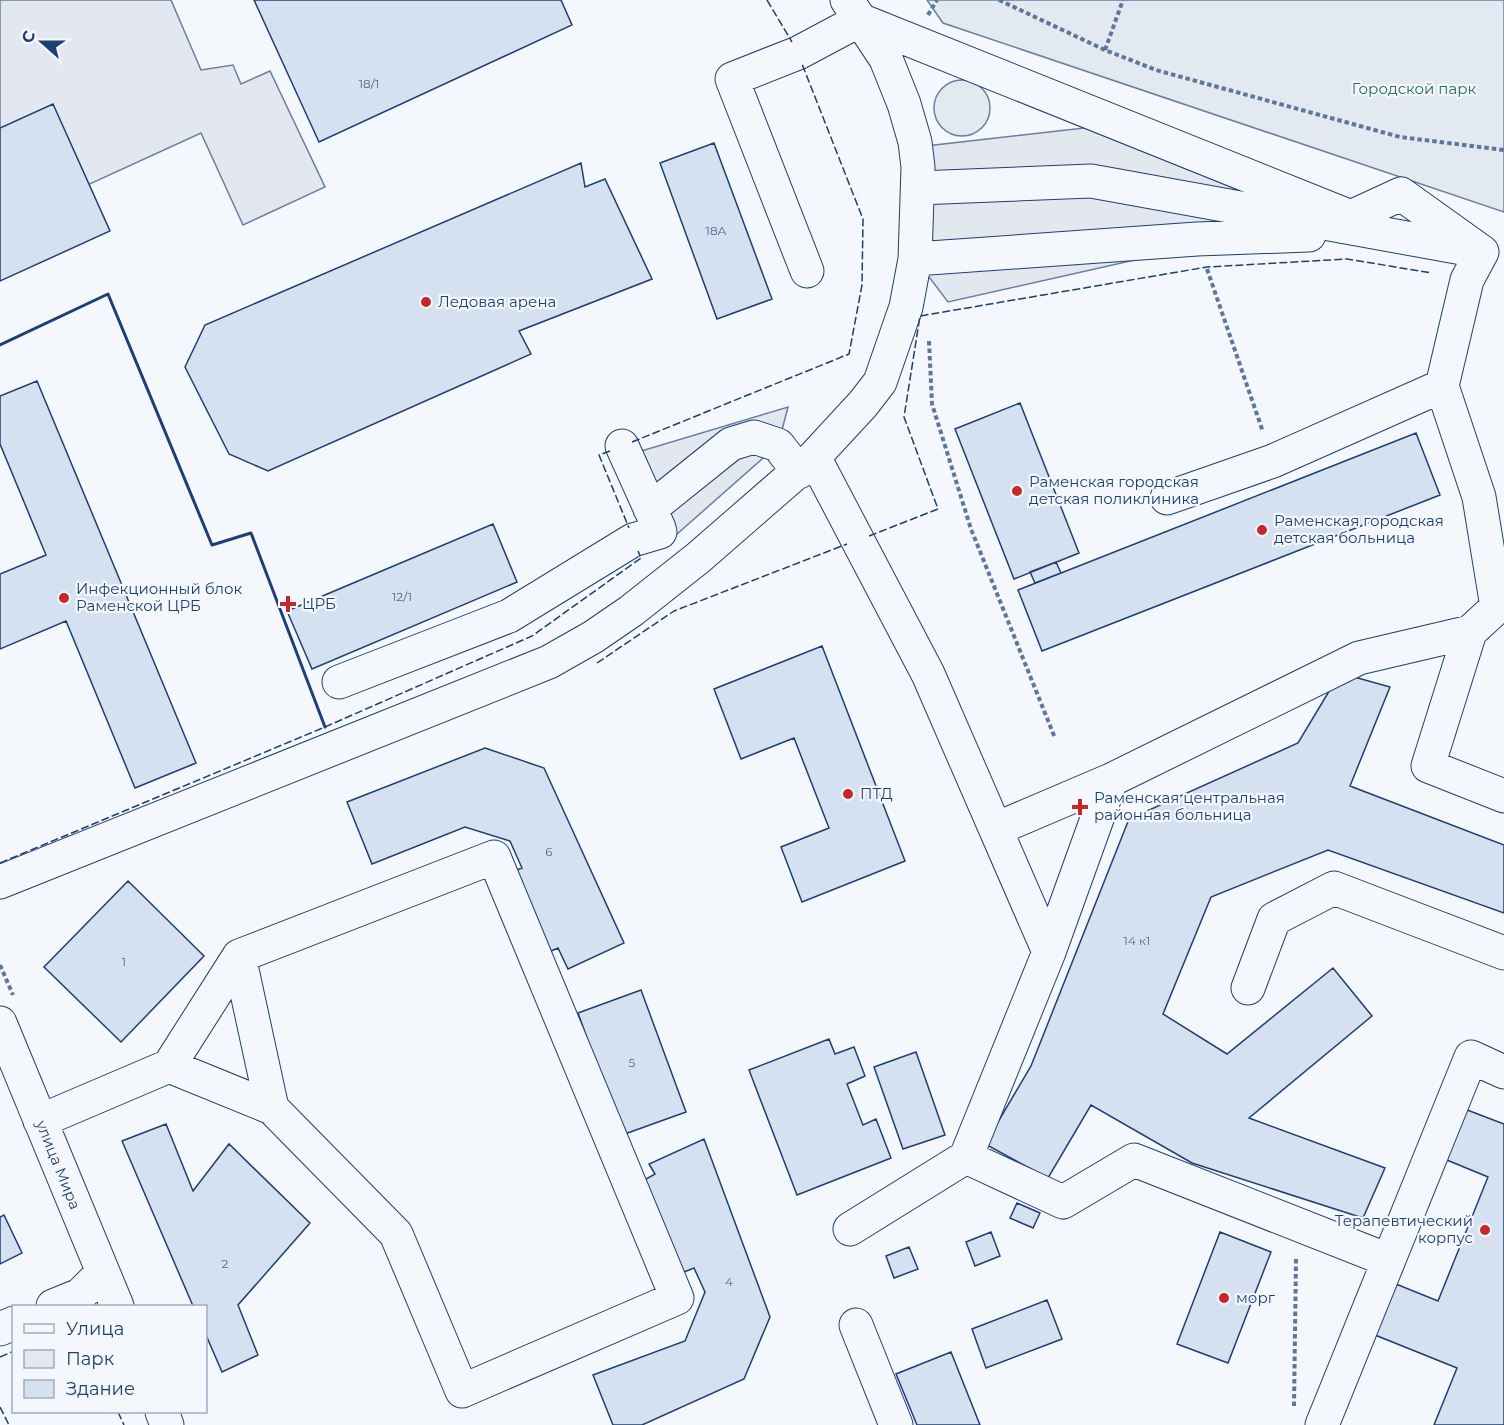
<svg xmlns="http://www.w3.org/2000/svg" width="1504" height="1425" font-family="Montserrat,sans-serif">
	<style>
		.green { fill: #e3e9f0; stroke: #687fa3; stroke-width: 1.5 }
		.parking { fill: #e3e8f0; stroke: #687fa3; stroke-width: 1.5 }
		.building { fill: #d5e0f0; stroke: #1d3f73; stroke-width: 1.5 }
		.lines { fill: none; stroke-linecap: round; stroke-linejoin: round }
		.minor-casing { stroke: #1d3f73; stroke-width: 35 }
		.path { stroke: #5e769c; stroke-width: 4; stroke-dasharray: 4.5 3; stroke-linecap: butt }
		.minor { stroke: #f4f7fb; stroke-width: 33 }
		.fence { stroke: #1d3f73; stroke-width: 1.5; stroke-dasharray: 8 3; stroke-linecap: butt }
		.wall { stroke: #1d3f73; stroke-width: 3 }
		.poi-dot { fill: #c62828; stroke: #f4f7fb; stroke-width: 2 }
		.labels { text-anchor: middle; stroke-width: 4.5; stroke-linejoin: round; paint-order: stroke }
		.number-label { font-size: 12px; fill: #4b6792 }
		.park-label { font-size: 15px; fill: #2c6c60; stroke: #f4f7fb }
		.poi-label { font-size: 15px; fill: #1d3f73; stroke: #f4f7fb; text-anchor: start }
		.street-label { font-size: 15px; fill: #1d3f73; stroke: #f4f7fb }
	</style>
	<rect width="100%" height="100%" fill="#f4f7fb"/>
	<path class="green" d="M927,0H1504V212L943,23Z
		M934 108a28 28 0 1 1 56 0a28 28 0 1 1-56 0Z"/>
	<path class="parking" d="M0,0H171L201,70L233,65L241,84L270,71L325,187L243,225L201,133L0,225Z
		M1093,127L1296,208L1188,248L948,302L923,269L926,146Z
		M788,407L778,445L660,549L618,458Z"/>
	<path class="building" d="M254,0H561L572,25L319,142Z
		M53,104L110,231L0,281V128Z
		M714,143L772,299L717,319L660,163Z
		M581,163L585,187L605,179L652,279L519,331L531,354L268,471L229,454L185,367L205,325Z
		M37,381L196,763L135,788L66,621L0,649V574L46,555L0,444V396Z
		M1020,403L1079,553L1014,579L955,429Z
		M1416,433L1440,495L1042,651L1018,590Z
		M493,524L517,582L312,669L287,611Z
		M1056,562L1061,573L1035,583L1030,572Z
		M822,646L905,861L802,902L781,847L829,828L794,738L741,759L714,689Z
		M1340,673L1390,687L1350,786L1504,845V913L1328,850L1211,897L1163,1014L1227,1054L1333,968L1372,1016L1249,1118L1385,1168L1363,1218L1192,1163L1091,1105L1048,1178L985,1144L1031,1066L1129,819L1298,743Z
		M485,748L544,768L624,943L568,969L558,948L551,951L514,871L522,868L510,841L465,827L372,864L347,802Z
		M128,881L204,956L121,1042L44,967Z
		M641,990L686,1112L622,1135L578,1013Z
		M829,1039L835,1054L854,1047L865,1076L847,1084L863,1125L876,1119L891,1158L797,1195L749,1070Z
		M916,1052L945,1135L903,1149L874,1067Z
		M1462,1108L1504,1124V1425H1434L1457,1368L1375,1335L1396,1284L1438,1301L1488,1177L1442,1158Z
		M166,1124L193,1191L229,1144L310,1223L238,1305L258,1355L222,1372L206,1335V1306H193L122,1141Z
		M704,1139L770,1317L744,1379L642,1425H613L593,1375L685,1341L705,1292L694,1268L684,1272L641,1182L655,1174L649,1164Z
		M1017,1203L1040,1213L1033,1228L1010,1218Z
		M4,1215L22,1253L0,1264V1217Z
		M991,1232L1000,1256L975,1266L966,1242Z
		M1220,1232L1271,1252L1228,1363L1177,1344Z
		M909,1247L918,1269L894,1278L886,1256Z
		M1047,1300L1062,1339L986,1368L972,1329Z
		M951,1352L980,1425H917L896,1374Z"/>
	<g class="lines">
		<defs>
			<path id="minor" d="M918,188L1091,181L1473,250
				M915,259L1197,239L1309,235
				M807,271L732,79L798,53L860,20L1351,217L1401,194L1482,252L1467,280L1442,386L1479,497L1497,607L1470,632L1428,766L1504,796
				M622,446L659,528
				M814,457L928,674L1049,952
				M1167,498L1273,461L1442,386
				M650,509L731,444L754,437L778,445L799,472
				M339,682L509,616L633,540L660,532
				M996,829L1111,780
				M0,882L549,662L593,637L631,611L698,558L814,457L863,404L880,382L906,307L915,259L918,167L915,142L904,104L886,59L847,0
				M239,956L272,1108
				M1248,988L1274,919L1334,888L1504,953
				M0,1023L117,1306
				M40,1121L169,1066L272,1108L396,1234L462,1391L677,1298L494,857L239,956L169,1066
				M850,1229L966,1157
				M1388,1260L1134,1160L1063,1202L966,1157L1049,952L1111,780L1359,658L1470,632
				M53,1306L80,1295L103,1272
				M856,1325L896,1425
				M0,1329L14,1323
				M162,1412L167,1425
				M1322,1425L1471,1057L1504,1072"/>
		</defs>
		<use href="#minor" class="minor-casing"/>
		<path class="path" d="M999,0L1105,50L1156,70L1400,137L1504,150
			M928,15L937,0
			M1105,50L1123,0
			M1207,269L1263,432
			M929,341L932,404L971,529L1055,738
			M0,965L13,995
			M1294,1406L1296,1258"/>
		<use href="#minor" class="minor"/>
		<path class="fence" d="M767,0L792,42
			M632,442L849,354L862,285L863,219L802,64
			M610,451L599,455L629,528
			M869,536L938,509L904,417L920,316L1207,267L1347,259L1432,273
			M597,663L674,611L847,544
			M0,863L325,727L532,636L641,558L638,551
			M0,1357L14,1351
			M0,1407L9,1425
			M118,1412L124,1425"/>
		<path class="wall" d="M0,345L108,294L212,545L251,533L325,727"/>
	</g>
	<g class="poi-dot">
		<circle cx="426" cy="302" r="6"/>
		<circle cx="1017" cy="491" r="6"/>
		<circle cx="1262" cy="530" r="6"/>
		<circle cx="64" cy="598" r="6"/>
		<path d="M285 595h6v6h6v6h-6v6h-6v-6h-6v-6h6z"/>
		<circle cx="848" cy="794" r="6"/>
		<path d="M1077 798h6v6h6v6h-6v6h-6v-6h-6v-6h6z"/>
		<circle cx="1485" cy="1230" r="6"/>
		<circle cx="1224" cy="1298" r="6"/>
	</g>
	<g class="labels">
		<g class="number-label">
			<text x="369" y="88">18/1</text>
			<text x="716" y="235">18А</text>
			<text x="402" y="601">12/1</text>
			<text x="549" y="856">6</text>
			<text x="1137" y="945">14 к1</text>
			<text x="124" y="966">1</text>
			<text x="632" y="1067">5</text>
			<text x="225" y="1268">2</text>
			<text x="729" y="1286">4</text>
		</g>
		<g class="park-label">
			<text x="1414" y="94">Городской парк</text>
		</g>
		<g class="poi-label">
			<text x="438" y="307">Ледовая арена</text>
			<text x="1029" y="487">Раменская городская<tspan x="1029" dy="17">детская поликлиника</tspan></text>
			<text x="1274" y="526">Раменская городская<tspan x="1274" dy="17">детская больница</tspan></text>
			<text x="76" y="594">Инфекционный блок<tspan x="76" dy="17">Раменской ЦРБ</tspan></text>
			<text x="302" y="609">ЦРБ</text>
			<text x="860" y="799">ПТД</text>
			<text x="1094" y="803">Раменская центральная<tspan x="1094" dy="17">районная больница</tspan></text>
			<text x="1473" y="1226" text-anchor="end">Терапевтический<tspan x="1473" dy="17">корпус</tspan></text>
			<text x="1236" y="1303">морг</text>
		</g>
		<g class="street-label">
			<text transform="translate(58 1165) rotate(68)" y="5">улица Мира</text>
		</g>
	</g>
	<rect x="12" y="1305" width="195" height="108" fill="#f4f7fb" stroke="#9eadc5" stroke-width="1.5"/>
	<rect x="24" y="1324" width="30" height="9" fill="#f4f7fb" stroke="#9eadc5" stroke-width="1.5"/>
	<text x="66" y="1335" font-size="18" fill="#1d3f73">Улица</text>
	<rect x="24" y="1350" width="30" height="18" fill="#e3e9f0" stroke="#9eadc5" stroke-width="1.5"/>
	<text x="66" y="1365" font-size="18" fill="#1d3f73">Парк</text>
	<rect x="24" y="1380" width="30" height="18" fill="#d5e0f0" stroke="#9eadc5" stroke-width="1.5"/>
	<text x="66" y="1395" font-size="18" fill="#1d3f73">Здание</text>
	<g transform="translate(42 42) rotate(291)" stroke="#f4f7fb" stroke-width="4.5" paint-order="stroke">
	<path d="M0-4.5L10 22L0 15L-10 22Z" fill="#1d3f73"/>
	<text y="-9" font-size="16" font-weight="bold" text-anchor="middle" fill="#1d3f73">С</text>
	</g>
</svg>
